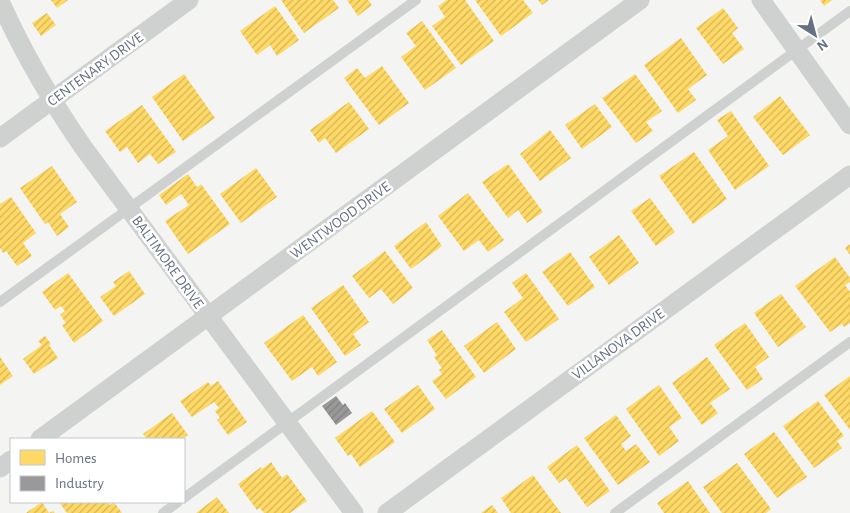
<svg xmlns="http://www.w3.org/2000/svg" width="850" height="513" font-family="'Alegreya Sans',sans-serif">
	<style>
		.homes { fill: url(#homes-hatch) }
		.industry { fill: url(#industry-hatch) }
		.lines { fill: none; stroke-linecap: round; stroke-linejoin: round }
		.lane { stroke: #cfd0d0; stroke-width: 10 }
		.street { stroke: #cfd0d0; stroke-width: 19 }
		.labels { text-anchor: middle; stroke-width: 5; stroke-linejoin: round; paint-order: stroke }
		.street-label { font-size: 15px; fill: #647184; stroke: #fff }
	</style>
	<defs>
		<pattern id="homes-hatch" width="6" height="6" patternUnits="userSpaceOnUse" patternTransform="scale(1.25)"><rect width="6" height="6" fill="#ffd966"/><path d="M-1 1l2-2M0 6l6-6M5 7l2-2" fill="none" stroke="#d2b45a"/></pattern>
		<pattern id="industry-hatch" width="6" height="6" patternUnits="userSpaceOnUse" patternTransform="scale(1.25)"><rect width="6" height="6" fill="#999"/><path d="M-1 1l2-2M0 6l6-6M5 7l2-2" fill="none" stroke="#808182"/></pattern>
	</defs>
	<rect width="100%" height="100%" fill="#f4f5f3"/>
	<path class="homes" d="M51,0H68L57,8Z
		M281,0H333L339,8L304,33Z
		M347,0H368L372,5L358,16Z
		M447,0H465L494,41L461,65L432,26L445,17L438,6Z
		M475,0H523L533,13L501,36Z
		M538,0H549L542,5Z
		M820,0H832L824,6Z
		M275,6L299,40L277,56L270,45L257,55L240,31Z
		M723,8L738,28L732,33L744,49L723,64L696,28Z
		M47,13L56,25L41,36L32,23Z
		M422,21L456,68L425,90L401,57L416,46L406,33Z
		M681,38L707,75L688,89L696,100L678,113L644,65Z
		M382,66L409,103L379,125L344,78L357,68L365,78Z
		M184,74L215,118L183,141L152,97Z
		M635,74L662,111L646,122L653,131L636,143L602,98Z
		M780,96L810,135L783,155L753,117Z
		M349,102L369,129L336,153L325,138L319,143L310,130Z
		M595,104L612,127L582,149L565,125Z
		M142,105L176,152L158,164L150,154L138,163L127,147L120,152L105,131Z
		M731,111L769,166L735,190L708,150L728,136L717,120Z
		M550,130L571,158L540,181L520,154Z
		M694,152L727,199L693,224L659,176Z
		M508,164L543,212L527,223L518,210L508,218L482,182Z
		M52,166L77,202L60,214L69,227L57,236L48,222L45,224L20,188Z
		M256,168L277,197L241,223L220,194Z
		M188,174L197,187L201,184L230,224L188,254L165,221L189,205L181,194L166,205L159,195Z
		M468,193L504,240L488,252L479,240L464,251L438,216Z
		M11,197L36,233L23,243L32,256L17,266L6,251L3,253L0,248V204Z
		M650,198L675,232L656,246L631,211Z
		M426,222L442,246L411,269L394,246Z
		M619,235L639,263L609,285L589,257Z
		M850,244V255L845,248Z
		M385,251L413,288L393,304L381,289L369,298L352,276Z
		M570,252L595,287L568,306L542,272Z
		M835,257L850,278V282L845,285L850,292V323L844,327L842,324L830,332L795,286Z
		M129,271L145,294L114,316L100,297L116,286L113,282Z
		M68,273L103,321L74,343L62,325L66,323L60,315L65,311L61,306L55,310L42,292Z
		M526,273L559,319L526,342L504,312L523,298L512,283Z
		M343,285L369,322L353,334L361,345L345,356L311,308Z
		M781,294L806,327L778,347L754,313Z
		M303,315L337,362L318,376L312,367L292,381L264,343Z
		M497,322L516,349L484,373L464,346Z
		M745,323L769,357L755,367L763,379L747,390L714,345Z
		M442,330L476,377L446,399L432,381L442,374L439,370L442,368L434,357L437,355L427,340Z
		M45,336L51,344L49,345L58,358L34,374L23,359L42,345L38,341Z
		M0,357L13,376L0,385Z
		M707,357L730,389L710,403L718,413L702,425L672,383Z
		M850,376V430L824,395Z
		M218,381L247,422L228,435L217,420L220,418L215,411L219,408L214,402L192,417L180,401L208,382L211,386Z
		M418,385L435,409L402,433L384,409Z
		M659,385L682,418L669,427L679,441L659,456L626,409Z
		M818,401L844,436L837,441L842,448L814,468L783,426Z
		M372,411L395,442L360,467L351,454L348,456L335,438Z
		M172,413L188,435L182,439H147L143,434Z
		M616,415L631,436L621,444L626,451L636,444L650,462L618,485L584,438Z
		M774,432L807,477L777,498L744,454Z
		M577,445L610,491L587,507L566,478L559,483L547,467Z
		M271,462L282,478L287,474L307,501L290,513H264L260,508L257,510L238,484L261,467L262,469Z
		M737,463L771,509L766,513H722L703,487Z
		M533,475L561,513H511L501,498Z
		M688,481L710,513H664L657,503Z
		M217,497L229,513H196Z
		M42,502L49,513L53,511L55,513H26Z
		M59,502H107L110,505L114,502L122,513H67Z
		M492,505L498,513H481Z"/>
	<path class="industry" d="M336,396L343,405L345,403L352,413L336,425L322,406Z"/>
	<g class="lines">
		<path class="lane" d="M0,302L416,0
			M184,498L850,11
			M163,513L178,502
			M615,513L850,342"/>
		<path class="street" d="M761,0L850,125
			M0,1C24,55 50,99 83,147L354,513
			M0,138L189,0
			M40,439L640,0
			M0,468L11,460
			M387,513L850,175"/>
	</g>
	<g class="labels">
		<g class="street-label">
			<text transform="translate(95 69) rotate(-36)" y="5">CENTENARY DRIVE</text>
			<text transform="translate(340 220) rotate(-36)" y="5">WENTWOOD DRIVE</text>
			<text transform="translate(168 262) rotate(54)" y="5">BALTIMORE DRIVE</text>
			<text transform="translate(618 344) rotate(-36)" y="5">VILLANOVA DRIVE</text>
		</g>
	</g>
	<rect x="10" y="438" width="175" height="65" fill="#ffffff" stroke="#c1c6ce"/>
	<rect x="20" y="450" width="25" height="15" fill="#ffd966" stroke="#c1c6ce"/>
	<text x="55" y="463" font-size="15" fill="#647184">Homes</text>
	<rect x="20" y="476" width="25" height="15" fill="#999999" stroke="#c1c6ce"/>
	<text x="55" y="488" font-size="15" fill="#647184">Industry</text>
	<g transform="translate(815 35) rotate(144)" stroke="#ffffff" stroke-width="4" paint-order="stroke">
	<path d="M0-4L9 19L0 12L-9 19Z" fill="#647184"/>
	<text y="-8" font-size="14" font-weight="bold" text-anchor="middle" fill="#647184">N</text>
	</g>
</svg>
